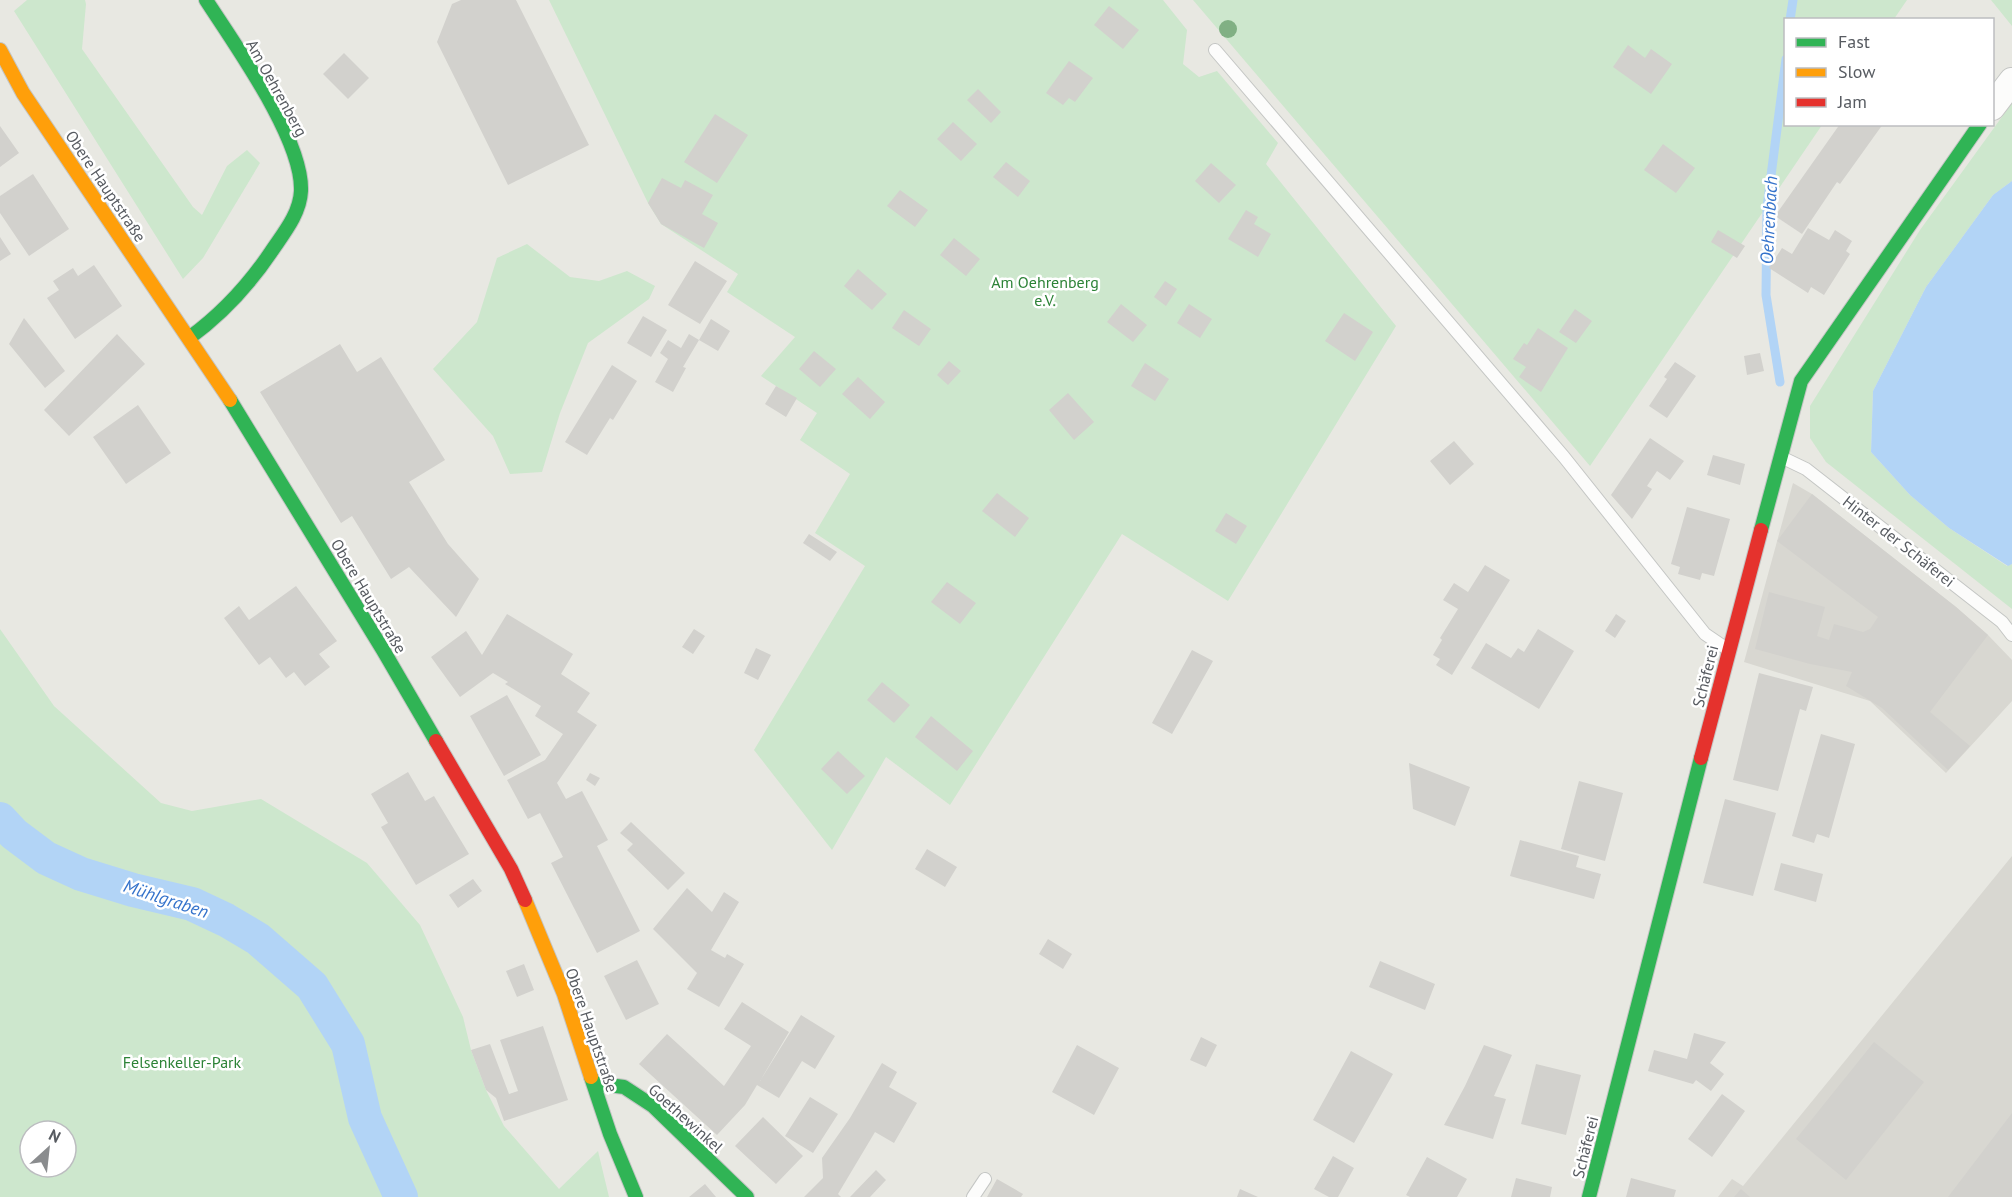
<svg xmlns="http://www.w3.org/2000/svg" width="2012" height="1197" font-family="'PT Sans',sans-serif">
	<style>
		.industrial { fill: #d8d7d1 }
		.green { fill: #cde7cd; fill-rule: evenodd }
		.water { fill: #b2d4f6 }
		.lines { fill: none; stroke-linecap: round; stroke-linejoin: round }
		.stream { stroke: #b2d4f6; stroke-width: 9 }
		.canal { stroke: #b2d4f6; stroke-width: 34 }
		.building { fill: #d2d1cd }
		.lane-casing { stroke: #c4c6c4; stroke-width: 14 }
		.street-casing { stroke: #c4c6c4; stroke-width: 28 }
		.fast-casing { stroke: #c4c5c4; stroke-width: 16 }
		.slow-casing { stroke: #c4c5c4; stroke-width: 16 }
		.jam-casing { stroke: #c4c5c4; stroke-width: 16 }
		.lane { stroke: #fcfcfb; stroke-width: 12 }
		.street { stroke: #fcfcfb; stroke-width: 26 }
		.fast { stroke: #30b455; stroke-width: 14 }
		.slow { stroke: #ff9f0a; stroke-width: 14 }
		.jam { stroke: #e5322d; stroke-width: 14 }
		.tree { fill: #81b084 }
		.labels { text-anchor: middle; stroke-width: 5; stroke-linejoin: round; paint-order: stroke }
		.street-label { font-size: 16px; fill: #575b61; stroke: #fff }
		.park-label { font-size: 16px; fill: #2d8337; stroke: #fff }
		.water-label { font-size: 18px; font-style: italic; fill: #3573cb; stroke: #fff }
	</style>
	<rect width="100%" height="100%" fill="#e8e8e2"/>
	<path class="industrial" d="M1793,483L1812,494L1956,607L1988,635L2012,660V701L1946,773L1870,701L1744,662Z
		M2012,856V1197H1718L1732,1179L1743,1186Z"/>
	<path class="green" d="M27,0H85L86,4L82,49L193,207L202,215L227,166L247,150L260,163L203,258L183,279L14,11Z
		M549,0H1163L1187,30L1183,64L1199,77L1217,71L1278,143L1266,164L1396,326L1228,601L1122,534L950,805L886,757L832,850L754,750L865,566L815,533L850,474L800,440L817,413L761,376L795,337L727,292L738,274L661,224L648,203Z
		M1193,0H1907L1894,19L1786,20V124L1822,125L1590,466Z
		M1991,0H2012V26Z
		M2012,103V181L1993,195L1926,287L1873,391L1871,452L1910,495L1949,528L2007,566L2012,564V609L1826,462L1810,438V406L1920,230Z
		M527,244L570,277L599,281L627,271L655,286L649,299L588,343L560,413L542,472L510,474L493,436L433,369L477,322L497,258Z
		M0,629L54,706L161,803L192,811L261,799L367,863L420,925L463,1017L471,1050L486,1090L504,1126L559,1189L598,1151L609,1197H0ZM30,1131H66V1167H30Z"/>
	<path class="water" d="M2012,181V564L2008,566L1949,528L1910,495L1871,452L1873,391L1926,287L1993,195Z"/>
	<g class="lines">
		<path class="stream" d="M1790,20L1793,0
			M1780,382L1766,295L1767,207L1786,59"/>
		<path class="canal" d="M0,819L14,834L46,858L81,874L133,890L192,904L226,920L258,939L312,986L348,1044L365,1118L401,1197"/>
	</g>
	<path class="building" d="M461,0H516L589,145L508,185L437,42L452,4Z
		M1109,6L1139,30L1123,49L1094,25Z
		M1628,45L1645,58L1651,49L1672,64L1651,94L1613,67Z
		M344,53L369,78L348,99L323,74Z
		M1069,61L1093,78L1075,102L1069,98L1063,105L1046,93Z
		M978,89L1001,112L991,123L967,100Z
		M715,114L748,135L717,183L684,162Z
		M953,122L977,144L961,161L937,139Z
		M1840,124H1883L1840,184L1837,182L1802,234L1775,216Z
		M0,126L19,153L0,167Z
		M1663,144L1695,168L1676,193L1644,170Z
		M1006,162L1030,181L1018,197L993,177Z
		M1211,163L1236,185L1219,203L1195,181Z
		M33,174L69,229L29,256L0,213V196Z
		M662,178L681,188L685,180L713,195L702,214L718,223L704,248L661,224L648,203Z
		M900,190L928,210L915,227L887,206Z
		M1246,210L1258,217L1254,224L1271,234L1258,257L1228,239Z
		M1808,228L1829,240L1835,230L1852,241L1846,251L1850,254L1824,295L1811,287L1808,293L1769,268L1782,248L1792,254Z
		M1718,230L1745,246L1737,258L1711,242Z
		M0,237L11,254L0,261Z
		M954,238L980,259L966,276L940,255Z
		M695,261L727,281L700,324L668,305Z
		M94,265L122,306L75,339L47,298L59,290L53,281L73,268L78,276Z
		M858,269L887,294L872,310L844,286Z
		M1165,281L1177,289L1166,306L1154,297Z
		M1121,304L1147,325L1133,342L1107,322Z
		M1189,304L1212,319L1200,338L1177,323Z
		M1575,309L1592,321L1576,343L1559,332Z
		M904,310L931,329L919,346L892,328Z
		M1344,313L1373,332L1355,361L1325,341Z
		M643,316L667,330L651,357L627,343Z
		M24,318L65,371L45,388L9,344Z
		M711,319L730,331L718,351L699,340Z
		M1538,328L1568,348L1541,392L1519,377L1526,367L1513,359L1524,343L1527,345Z
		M117,334L145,364L69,436L44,410Z
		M689,334L699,340L683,367L686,368L673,392L655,382L668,359L660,353L668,340L681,348Z
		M340,344L357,372L381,357L445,460L409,482L448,544L479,579L456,617L409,567L391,579L352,516L341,523L260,392Z
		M814,351L836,369L820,387L799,369Z
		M1760,353L1764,371L1747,375L1744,356Z
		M949,361L961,371L948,385L937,375Z
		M1675,362L1696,376L1667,418L1649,406L1667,379L1664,377Z
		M1145,363L1169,379L1155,401L1131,386Z
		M612,365L637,381L613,420L610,418L587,455L565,442Z
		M858,377L885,402L870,419L842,394Z
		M776,386L797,398L786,417L765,404Z
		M1068,393L1094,422L1074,440L1049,410Z
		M138,405L171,453L126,484L93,437Z
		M1650,438L1684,461L1670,480L1657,471L1647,486L1652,489L1632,519L1611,495Z
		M1454,441L1474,464L1450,485L1430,461Z
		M1713,455L1745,464L1740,485L1707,475Z
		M997,493L1029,518L1015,537L982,511Z
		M1812,494L1956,607L1988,635L1930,712L1970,746L1948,770L1882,708L1846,686L1852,672L1810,664L1755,649L1769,592L1825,607L1817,636L1829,640L1834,624L1863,632L1870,629L1878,617L1777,541Z
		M1687,507L1730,519L1714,576L1702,573L1700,580L1678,574L1680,567L1671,564Z
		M1226,513L1247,526L1236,544L1215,531Z
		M809,534L837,552L830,561L803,543Z
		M1485,565L1510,580L1452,675L1436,665L1440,659L1433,655L1442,640L1440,638L1458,609L1443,600L1454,583L1468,592Z
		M947,582L976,603L960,624L931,602Z
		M296,586L337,641L319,654L330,667L305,686L294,672L286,678L270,657L259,665L224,618L239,606L249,620Z
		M507,614L573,654L561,674L590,693L577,712L597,725L557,783L566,799L582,791L608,840L597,846L640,931L597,953L551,863L563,857L551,834L540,813L528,819L507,780L545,760L563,734L535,716L541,706L505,684L508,682L493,673L460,697L431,657L466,631L482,655Z
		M1616,614L1626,621L1615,638L1605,631Z
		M694,629L705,636L693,654L682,647Z
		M1538,629L1574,651L1539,709L1471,668L1486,643L1511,658L1518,648L1524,652Z
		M756,648L771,655L758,680L744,673Z
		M1192,650L1213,661L1172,734L1152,723Z
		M1759,673L1813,687L1806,711L1800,709L1778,791L1733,780Z
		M882,682L910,705L894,723L867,700Z
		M507,695L541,755L504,776L470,716Z
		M931,716L973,751L957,771L915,737Z
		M1821,734L1855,744L1829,838L1817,834L1814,843L1792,836Z
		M838,751L865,776L847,794L821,769Z
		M1409,763L1470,787L1455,826L1413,809Z
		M408,772L425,801L434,796L469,854L416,885L381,827L388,823L371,794Z
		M590,773L600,778L595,786L586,780Z
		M1579,781L1623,793L1605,861L1561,849Z
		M1725,799L1776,813L1753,896L1703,883Z
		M631,822L685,873L668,890L627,850L633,844L620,833Z
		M1520,840L1579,856L1576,867L1601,874L1594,899L1510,876Z
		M927,849L957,867L945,887L915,869Z
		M1781,863L1823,874L1816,902L1774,890Z
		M473,879L482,891L458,908L449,895Z
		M687,888L712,912L724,892L739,902L711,950L725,958L727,954L744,964L719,1007L687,989L697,973L653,929Z
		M1048,939L1072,954L1063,969L1039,954Z
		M637,960L659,1004L626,1020L604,976Z
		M1380,961L1435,984L1425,1010L1369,987Z
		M524,964L534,990L517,997L506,971Z
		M742,1002L789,1032L760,1081L801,1015L835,1036L815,1069L802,1061L779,1098L757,1085L745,1105L717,1135L639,1064L667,1034L724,1086L751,1046L724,1029Z
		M543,1026L568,1100L504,1121L496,1098L486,1090L471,1050L490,1044L509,1094L518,1091L500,1040Z
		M1694,1033L1726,1042L1710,1063L1724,1074L1711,1091L1696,1080L1693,1084L1648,1071L1654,1050L1687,1059Z
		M1201,1037L1217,1045L1206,1067L1190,1060Z
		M1874,1042L1924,1082L1846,1180L1796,1139Z
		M1077,1045L1119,1068L1094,1115L1052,1092Z
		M1484,1045L1512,1055L1494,1096L1506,1099L1493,1139L1444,1125L1465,1086Z
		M1351,1051L1393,1074L1354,1143L1313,1120Z
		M882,1063L897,1072L889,1087L917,1103L894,1143L875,1132L838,1194L841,1197H804L823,1178L822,1158L850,1118Z
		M1536,1064L1581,1075L1566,1135L1521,1124Z
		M1722,1094L1745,1111L1712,1157L1688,1139Z
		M810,1097L838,1114L813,1153L785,1136Z
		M2012,1113V1197H1948Z
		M763,1117L803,1156L776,1184L735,1146Z
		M1333,1156L1354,1168L1338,1197H1329L1314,1189Z
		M1427,1157L1467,1179L1457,1197H1410L1406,1195Z
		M876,1170L886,1180L870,1197H850Z
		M1516,1178L1552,1187L1550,1197H1511Z
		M1631,1178L1676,1190L1674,1197H1626Z
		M997,1179L1023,1194L1021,1197H987Z
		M705,1184L716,1197H689Z
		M1240,1189L1258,1197H1237Z
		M1741,1189L1750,1197H1734Z"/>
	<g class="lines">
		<defs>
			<path id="lane" d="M1215,50L1564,457L1705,634L1727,649
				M1781,457L1806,469L2002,622L2012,635
				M973,1197L985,1179"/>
			<path id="street" d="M1992,107L2012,81"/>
			<path id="fast" d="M189,338C222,314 248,286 271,252C283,234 300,214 301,191C303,139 235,45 206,0
				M230,400L383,650L436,741
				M1761,530L1801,381L1980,124
				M591,1077L610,1134L636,1197
				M593,1083L624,1087L653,1106L747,1197
				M1589,1197L1701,758"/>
			<path id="slow" d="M0,50L23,93L230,400
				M525,900L564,994L591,1077"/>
			<path id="jam" d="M436,741L511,869L525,900
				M1701,758L1761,530"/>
		</defs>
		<use href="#lane" class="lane-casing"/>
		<use href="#street" class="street-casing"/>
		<use href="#fast" class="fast-casing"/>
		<use href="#slow" class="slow-casing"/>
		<use href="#jam" class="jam-casing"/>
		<use href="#lane" class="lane"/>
		<use href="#street" class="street"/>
		<use href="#fast" class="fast"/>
		<use href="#slow" class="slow"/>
		<use href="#jam" class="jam"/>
	</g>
	<circle class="tree" cx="1228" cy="29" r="9"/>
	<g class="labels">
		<g class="street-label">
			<text transform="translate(277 88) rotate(61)" y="6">Am Oehrenberg</text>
			<text transform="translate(106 186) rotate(56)" y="6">Obere Hauptstraße</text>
			<text transform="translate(1899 541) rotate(38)" y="6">Hinter der Schäferei</text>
			<text transform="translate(369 596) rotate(59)" y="6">Obere Hauptstraße</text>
			<text transform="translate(1705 676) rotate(-76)" y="6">Schäferei</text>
			<text transform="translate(592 1030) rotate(71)" y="6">Obere Hauptstraße</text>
			<text transform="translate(686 1118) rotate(42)" y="6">Goethewinkel</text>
			<text transform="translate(1585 1147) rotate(-76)" y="6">Schäferei</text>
		</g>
		<g class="park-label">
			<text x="1045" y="288">Am Oehrenberg<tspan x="1045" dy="18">e.V.</tspan></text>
			<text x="182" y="1068">Felsenkeller-Park</text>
		</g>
		<g class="water-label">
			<text transform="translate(1769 220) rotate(-87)" y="6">Oehrenbach</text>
			<text transform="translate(166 899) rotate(18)" y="6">Mühlgraben</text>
		</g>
	</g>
	<rect x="1784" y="18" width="210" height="108" fill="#ffffff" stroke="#bcbdc0" stroke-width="1.5"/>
	<rect x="1796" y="38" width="30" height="9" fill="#30b455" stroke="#bcbdc0" stroke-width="1.5"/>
	<text x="1838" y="48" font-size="18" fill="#575b61">Fast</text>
	<rect x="1796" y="68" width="30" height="9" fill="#ff9f0a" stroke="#bcbdc0" stroke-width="1.5"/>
	<text x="1838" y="78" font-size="18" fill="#575b61">Slow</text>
	<rect x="1796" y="98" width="30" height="9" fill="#e5322d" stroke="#bcbdc0" stroke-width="1.5"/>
	<text x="1838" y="108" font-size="18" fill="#575b61">Jam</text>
	<g transform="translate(48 1149) rotate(27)"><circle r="28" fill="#ffffff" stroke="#bcbdc0" stroke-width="1.5"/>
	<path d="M0-4.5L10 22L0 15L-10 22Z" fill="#8a8c8e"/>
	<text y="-9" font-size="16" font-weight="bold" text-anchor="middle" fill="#575b61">N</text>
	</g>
</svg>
